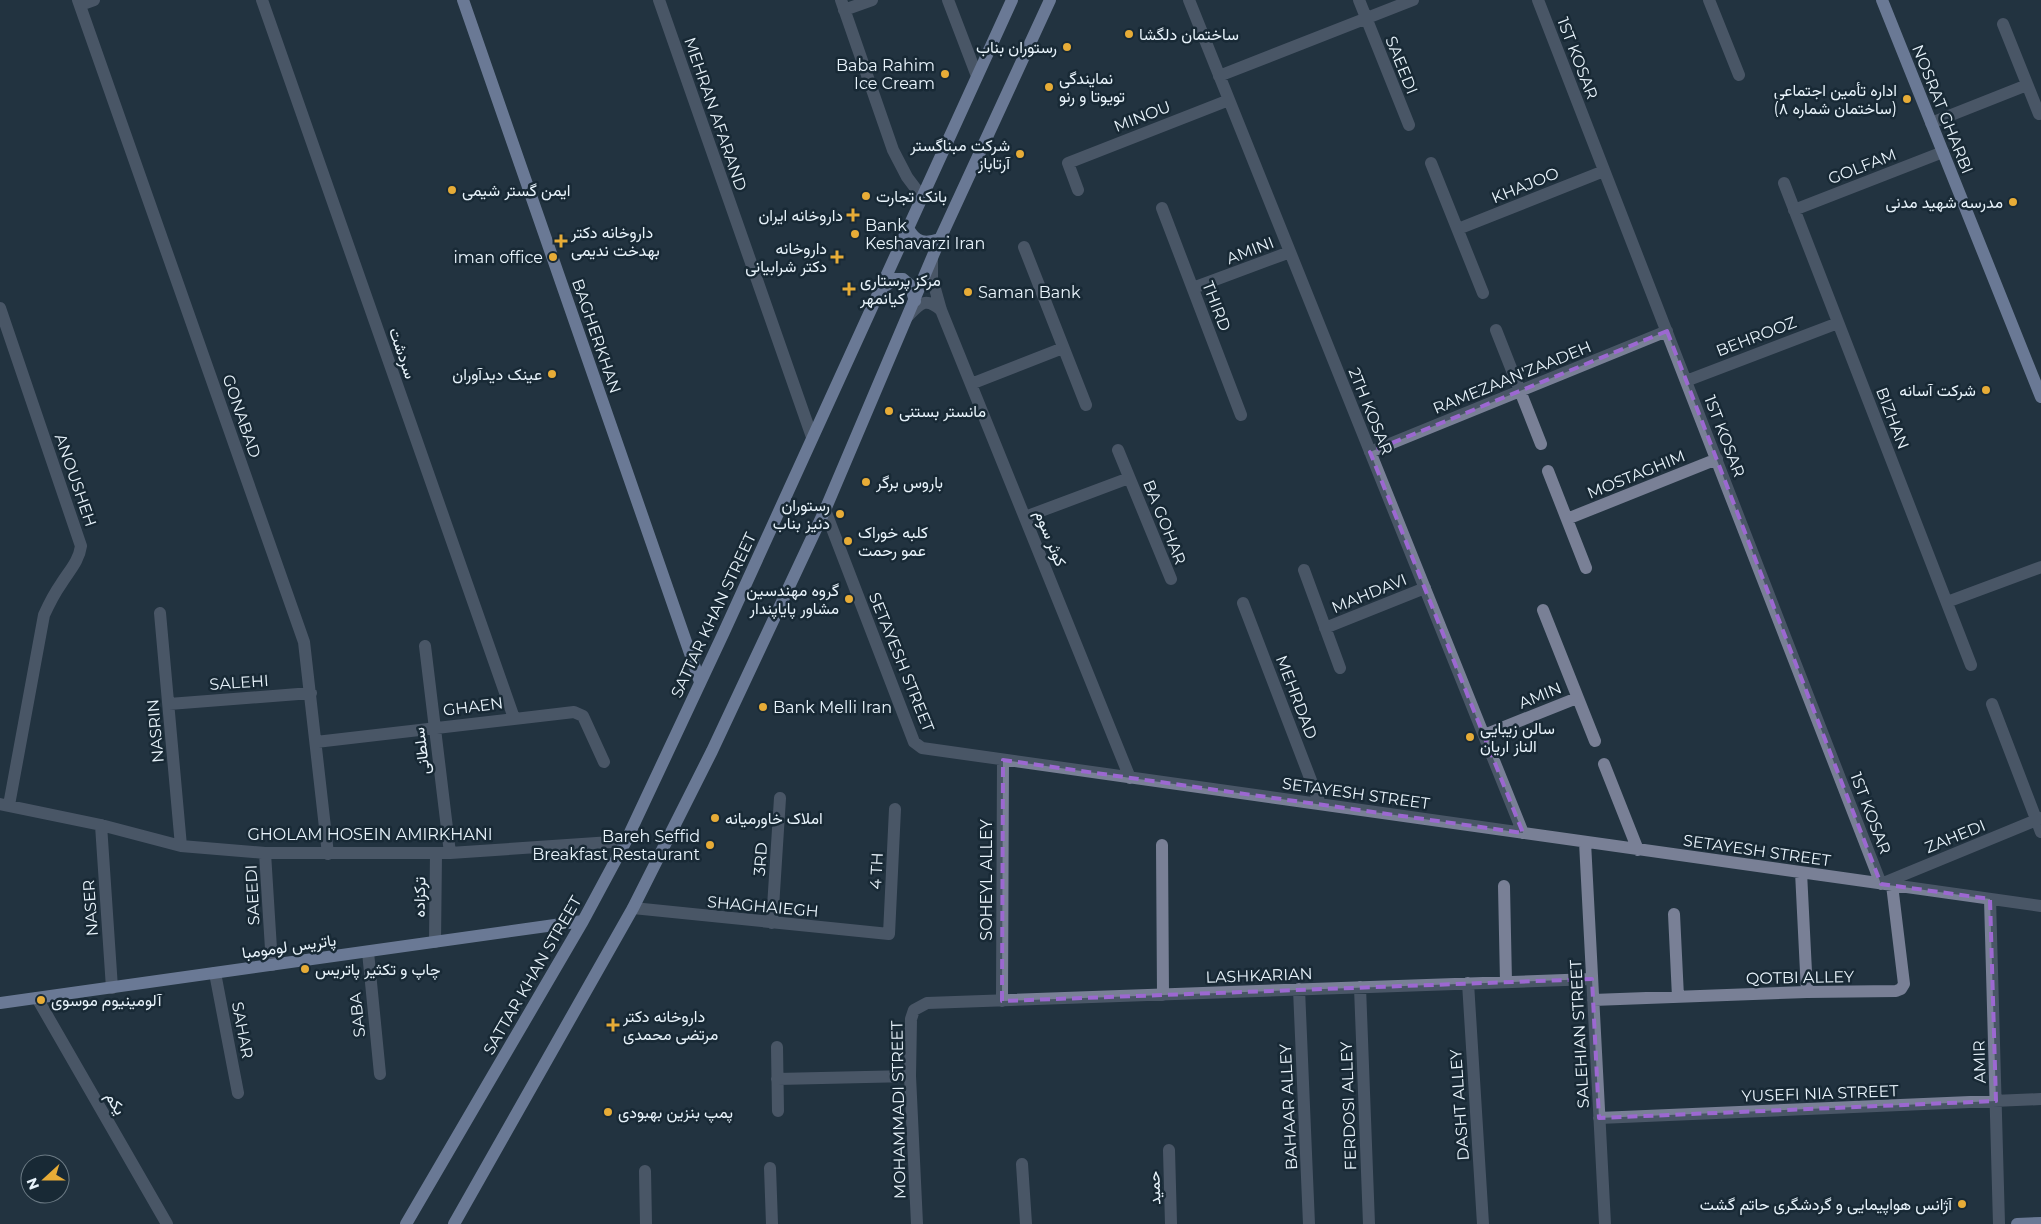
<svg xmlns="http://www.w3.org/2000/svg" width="2041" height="1224" font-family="Montserrat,Vazirmatn,sans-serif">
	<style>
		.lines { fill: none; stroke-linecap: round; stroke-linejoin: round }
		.minor { stroke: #798096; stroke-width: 12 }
		.major { stroke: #c1cffc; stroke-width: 12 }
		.marked { fill: none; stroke: #9c68d1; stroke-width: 4; stroke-dasharray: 10 6; stroke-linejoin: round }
		.poi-dot { fill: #e7ac37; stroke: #182935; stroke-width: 2 }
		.labels { text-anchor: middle; stroke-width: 5; stroke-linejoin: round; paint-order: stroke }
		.poi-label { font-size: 16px; fill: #e8f3fb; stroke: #182935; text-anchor: start }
		.street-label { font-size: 16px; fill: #e8f3fb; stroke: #182935 }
	</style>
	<rect width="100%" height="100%" fill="#223340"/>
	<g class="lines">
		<path class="minor" d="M78,0L304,642L328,854
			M262,0L514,718
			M659,0L812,437
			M841,0L893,150L907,177L922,197
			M948,0L977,76
			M1189,0L1523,833
			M1359,0L1409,125
			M1538,0L1881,884L2041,818
			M1709,0L1739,75
			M80,5L94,0
			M844,10L872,0
			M2003,24L2039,114
			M1219,76L1413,0
			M1931,123L2027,85
			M1431,163L1483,293
			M1784,183L1971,665
			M1078,190L1068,163L1229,100
			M1162,208L1241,415
			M1794,210L1943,152
			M1458,229L1604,171
			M1024,247L1086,405
			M932,260V278L941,310L1130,778
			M1193,288L1290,252
			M0,308L81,546C79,561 69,571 61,584C54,594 49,604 44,615L9,805
			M908,316C921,303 925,297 941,310
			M1496,330L1541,444
			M1686,381L1838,323
			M971,384L1063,348
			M1118,450L1171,579
			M1370,452L1667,331
			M1548,471L1586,568
			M825,510L914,742L922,748L2041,906
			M1025,517L1129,478
			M1567,519L1717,459
			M1304,570L1340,668
			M1947,602L2041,567
			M1243,603L1320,804
			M1543,610L1595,741
			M160,613L181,846
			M1325,628L1425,588
			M425,646L450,853
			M169,704L311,693
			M1992,704L2041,832
			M1484,735L1577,698
			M316,742L574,712L583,716L604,762
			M1604,764L1638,850
			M0,804L101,825L181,846L265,853H450L626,841
			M101,825L112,988
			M1585,842L1605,1224
			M1162,845L1163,995
			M265,853L272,965
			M1801,872L1807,992
			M1504,886L1506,982
			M1990,899L1999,1224
			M633,908L889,934L895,809
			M1674,914L1678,997
			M772,923L780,798
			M435,942L436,853
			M368,952L380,1074
			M215,973L238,1093
			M1468,983L1483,1224
			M1360,987L1369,1224
			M1299,989L1309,1224
			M37,998L167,1224
			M1593,1000L1807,992L1896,991L1901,989L1904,984L1892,885
			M1002,1001L1003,760
			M777,1047L778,1111
			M777,1079L910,1076
			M1599,1118L2041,1099
			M1169,1150L1171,1224
			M1022,1164L1026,1224
			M770,1168L772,1224
			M645,1171L646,1224
			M917,1224L910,1076L911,1019L914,1010L927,1003L1592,979"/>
		<path class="major" d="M463,0L700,682
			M1882,0L2041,397
			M908,228C916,243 925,244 940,239
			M883,288L895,279H903L910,285L915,301
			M0,1003L583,921
			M406,1224L583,921L626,841L724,632L1012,0
			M454,1224L633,908L712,751L825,510L940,239L1050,0
			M2017,1224L2041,1223"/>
	</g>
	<path d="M0 0H2041V1224H0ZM1667,331L1881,884L1990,899L1996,1101L1599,1118L1592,979L1002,1001L1003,760L1523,833L1370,452Z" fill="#223340" fill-opacity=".55" fill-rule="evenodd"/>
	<path class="marked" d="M1667,331L1881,884L1990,899L1996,1101L1599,1118L1592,979L1002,1001L1003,760L1523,833L1370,452Z"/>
	<g class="poi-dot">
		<circle cx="1129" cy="34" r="5"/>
		<circle cx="1067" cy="47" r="5"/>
		<circle cx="945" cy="74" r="5"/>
		<circle cx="1049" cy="87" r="5"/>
		<circle cx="1907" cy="99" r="5"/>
		<circle cx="1020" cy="154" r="5"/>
		<circle cx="452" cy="190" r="5"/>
		<circle cx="866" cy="196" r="5"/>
		<circle cx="2013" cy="202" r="5"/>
		<path d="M850.5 207.5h5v5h5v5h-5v5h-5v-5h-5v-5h5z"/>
		<circle cx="855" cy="234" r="5"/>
		<path d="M558.5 233.5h5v5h5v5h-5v5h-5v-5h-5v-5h5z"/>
		<circle cx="553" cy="257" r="5"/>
		<path d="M834.5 249.5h5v5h5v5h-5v5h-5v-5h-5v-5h5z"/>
		<path d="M846.5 281.5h5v5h5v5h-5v5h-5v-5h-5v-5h5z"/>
		<circle cx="968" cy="292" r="5"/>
		<circle cx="552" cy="374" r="5"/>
		<circle cx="1986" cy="390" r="5"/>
		<circle cx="889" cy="411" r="5"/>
		<circle cx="866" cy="482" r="5"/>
		<circle cx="840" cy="514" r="5"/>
		<circle cx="848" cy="541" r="5"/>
		<circle cx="849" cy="599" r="5"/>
		<circle cx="763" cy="707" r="5"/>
		<circle cx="1470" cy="737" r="5"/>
		<circle cx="715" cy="818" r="5"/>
		<circle cx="710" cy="845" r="5"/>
		<circle cx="305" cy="969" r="5"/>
		<circle cx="41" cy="1000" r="5"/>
		<path d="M610.5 1017.5h5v5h5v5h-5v5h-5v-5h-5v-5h5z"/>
		<circle cx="608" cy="1112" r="5"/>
		<circle cx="1962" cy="1204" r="5"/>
	</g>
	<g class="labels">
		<g class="poi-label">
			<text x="1139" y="40">ساختمان دلگشا</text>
			<text x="1057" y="53" text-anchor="end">رستوران بناب</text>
			<text x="935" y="71" text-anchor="end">Baba Rahim<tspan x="935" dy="18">Ice Cream</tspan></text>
			<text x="1059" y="84">نمایندگی<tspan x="1059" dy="18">تویوتا و رنو</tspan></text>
			<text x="1897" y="96" text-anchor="end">اداره تأمین اجتماعی<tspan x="1897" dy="18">(ساختمان شماره ۸)</tspan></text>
			<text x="1010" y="151" text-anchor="end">شرکت مبناگستر<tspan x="1010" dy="18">آرتاباز</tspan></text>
			<text x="462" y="196">ایمن گستر شیمی</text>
			<text x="876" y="202">بانک تجارت</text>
			<text x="2003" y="208" text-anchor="end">مدرسه شهید مدنی</text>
			<text x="843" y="221" text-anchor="end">داروخانه ایران</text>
			<text x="865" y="231">Bank<tspan x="865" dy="18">Keshavarzi Iran</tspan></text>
			<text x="571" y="238">داروخانه دکتر<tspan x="571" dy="18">بهدخت ندیمی</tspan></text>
			<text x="827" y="254" text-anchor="end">داروخانه<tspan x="827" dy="18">دکتر شرابیانی</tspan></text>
			<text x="543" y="263" text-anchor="end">iman office</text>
			<text x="860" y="286">مرکز پرستاری<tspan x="860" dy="18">کیانمهر</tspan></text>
			<text x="978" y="298">Saman Bank</text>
			<text x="542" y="380" text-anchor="end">عینک دیدآوران</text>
			<text x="1976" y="396" text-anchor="end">شرکت آسانه</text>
			<text x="899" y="417">مانستر بستنی</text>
			<text x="876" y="488">باروس برگر</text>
			<text x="830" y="511" text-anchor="end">رستوران<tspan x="830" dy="18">دنیز بناب</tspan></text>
			<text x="858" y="538">کلبه خوراک<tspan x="858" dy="18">عمو رحمت</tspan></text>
			<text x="839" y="596" text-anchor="end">گروه مهندسین<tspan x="839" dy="18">مشاور پایاپندار</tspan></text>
			<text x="773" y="713">Bank Melli Iran</text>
			<text x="1480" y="734">سالن زیبایی<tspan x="1480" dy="18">الناز اریان</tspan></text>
			<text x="725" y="824">املاک خاورمیانه</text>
			<text x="700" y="842" text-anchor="end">Bareh Seffid<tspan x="700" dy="18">Breakfast Restaurant</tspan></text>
			<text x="315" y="975">چاپ و تکثیر پاتریس</text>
			<text x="51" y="1006">آلومینیوم موسوی</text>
			<text x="623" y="1022">داروخانه دکتر<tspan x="623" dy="18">مرتضی محمدی</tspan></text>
			<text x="618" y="1118">پمپ بنزین بهبودی</text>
			<text x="1952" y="1210" text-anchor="end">آژانس هواپیمایی و گردشگری حاتم گشت</text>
		</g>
		<g class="street-label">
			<text transform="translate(1578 58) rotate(69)" y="6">1ST KOSAR</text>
			<text transform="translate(1402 65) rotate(68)" y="6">SAEEDI</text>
			<text transform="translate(1943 109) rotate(68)" y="6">NOSRAT GHARBI</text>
			<text transform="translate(716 114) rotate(71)" y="6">MEHRAN AFARAND</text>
			<text transform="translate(1142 116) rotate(-21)" y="6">MINOU</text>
			<text transform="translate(1862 166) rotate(-21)" y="6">GOLFAM</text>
			<text transform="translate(1525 185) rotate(-22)" y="6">KHAJOO</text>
			<text transform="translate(1250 250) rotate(-21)" y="6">AMINI</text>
			<text transform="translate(1217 306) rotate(69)" y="6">THIRD</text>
			<text transform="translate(597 336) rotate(71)" y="6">BAGHERKHAN</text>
			<text transform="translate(1756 336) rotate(-21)" y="6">BEHROOZ</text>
			<text transform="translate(403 353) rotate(71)" y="6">سردشت</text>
			<text transform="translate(1512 377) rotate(-22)" y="6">RAMEZAAN'ZAADEH</text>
			<text transform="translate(1371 411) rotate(68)" y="6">2TH KOSAR</text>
			<text transform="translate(242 416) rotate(71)" y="6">GONABAD</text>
			<text transform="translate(1893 418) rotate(69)" y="6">BIZHAN</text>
			<text transform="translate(1725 436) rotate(69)" y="6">1ST KOSAR</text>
			<text transform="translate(1636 474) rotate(-22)" y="6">MOSTAGHIM</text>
			<text transform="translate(76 480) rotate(71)" y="6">ANOUSHEH</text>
			<text transform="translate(1165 522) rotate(68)" y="6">BA GOHAR</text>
			<text transform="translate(1051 538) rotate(68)" y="6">کوثر سوم</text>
			<text transform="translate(1369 593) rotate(-22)" y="6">MAHDAVI</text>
			<text transform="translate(713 615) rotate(-65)" y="6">SATTAR KHAN STREET</text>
			<text transform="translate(902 662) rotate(68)" y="6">SETAYESH STREET</text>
			<text transform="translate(239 682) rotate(-4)" y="6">SALEHI</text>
			<text transform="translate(1540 695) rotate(-22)" y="6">AMIN</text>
			<text transform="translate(1297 697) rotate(69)" y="6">MEHRDAD</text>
			<text transform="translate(473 706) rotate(-7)" y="6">GHAEN</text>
			<text transform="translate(155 731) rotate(-95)" y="6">NASRIN</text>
			<text transform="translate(421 751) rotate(-97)" y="6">سلطانی</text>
			<text transform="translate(1356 793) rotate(8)" y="6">SETAYESH STREET</text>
			<text transform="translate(1871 813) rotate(69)" y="6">1ST KOSAR</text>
			<text x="370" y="840">GHOLAM HOSEIN AMIRKHANI</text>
			<text transform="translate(1955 836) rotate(-22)" y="6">ZAHEDI</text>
			<text transform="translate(1757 850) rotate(8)" y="6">SETAYESH STREET</text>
			<text transform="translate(760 859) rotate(-86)" y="6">3RD</text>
			<text transform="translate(876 871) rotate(-87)" y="6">4 TH</text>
			<text transform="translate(986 880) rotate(-90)" y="6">SOHEYL ALLEY</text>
			<text transform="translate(252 895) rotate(-93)" y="6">SAEEDI</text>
			<text transform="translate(419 897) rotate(-89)" y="6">ترکزاده</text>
			<text transform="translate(763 906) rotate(5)" y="6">SHAGHAIEGH</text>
			<text transform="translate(90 908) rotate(-94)" y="6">NASER</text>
			<text transform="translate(289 946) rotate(-8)" y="6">پاتریس لومومبا</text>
			<text transform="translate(532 975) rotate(-60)" y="6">SATTAR KHAN STREET</text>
			<text transform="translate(1259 975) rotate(-2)" y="6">LASHKARIAN</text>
			<text transform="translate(1800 977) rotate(-1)" y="6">QOTBI ALLEY</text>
			<text transform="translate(357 1015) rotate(-96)" y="6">SABA</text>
			<text transform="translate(243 1030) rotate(79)" y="6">SAHAR</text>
			<text transform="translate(1579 1034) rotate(-93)" y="6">SALEHIAN STREET</text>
			<text transform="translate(1979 1062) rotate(-92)" y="6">AMIR</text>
			<text transform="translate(1820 1093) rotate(-2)" y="6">YUSEFI NIA STREET</text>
			<text transform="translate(116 1103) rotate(60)" y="6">یکم</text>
			<text transform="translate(1459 1105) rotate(-94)" y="6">DASHT ALLEY</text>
			<text transform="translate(1348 1106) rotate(-92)" y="6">FERDOSI ALLEY</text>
			<text transform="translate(1288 1107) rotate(-93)" y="6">BAHAAR ALLEY</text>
			<text transform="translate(898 1110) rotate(-91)" y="6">MOHAMMADI STREET</text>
			<text transform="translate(1154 1188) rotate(-92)" y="6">حمید</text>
		</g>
	</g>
	<g transform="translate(45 1179) rotate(249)"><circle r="24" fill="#182935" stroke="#6b7a84"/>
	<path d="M0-4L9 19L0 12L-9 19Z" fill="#e7ac37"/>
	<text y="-8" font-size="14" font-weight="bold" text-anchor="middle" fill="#e8f3fb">N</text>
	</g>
</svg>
